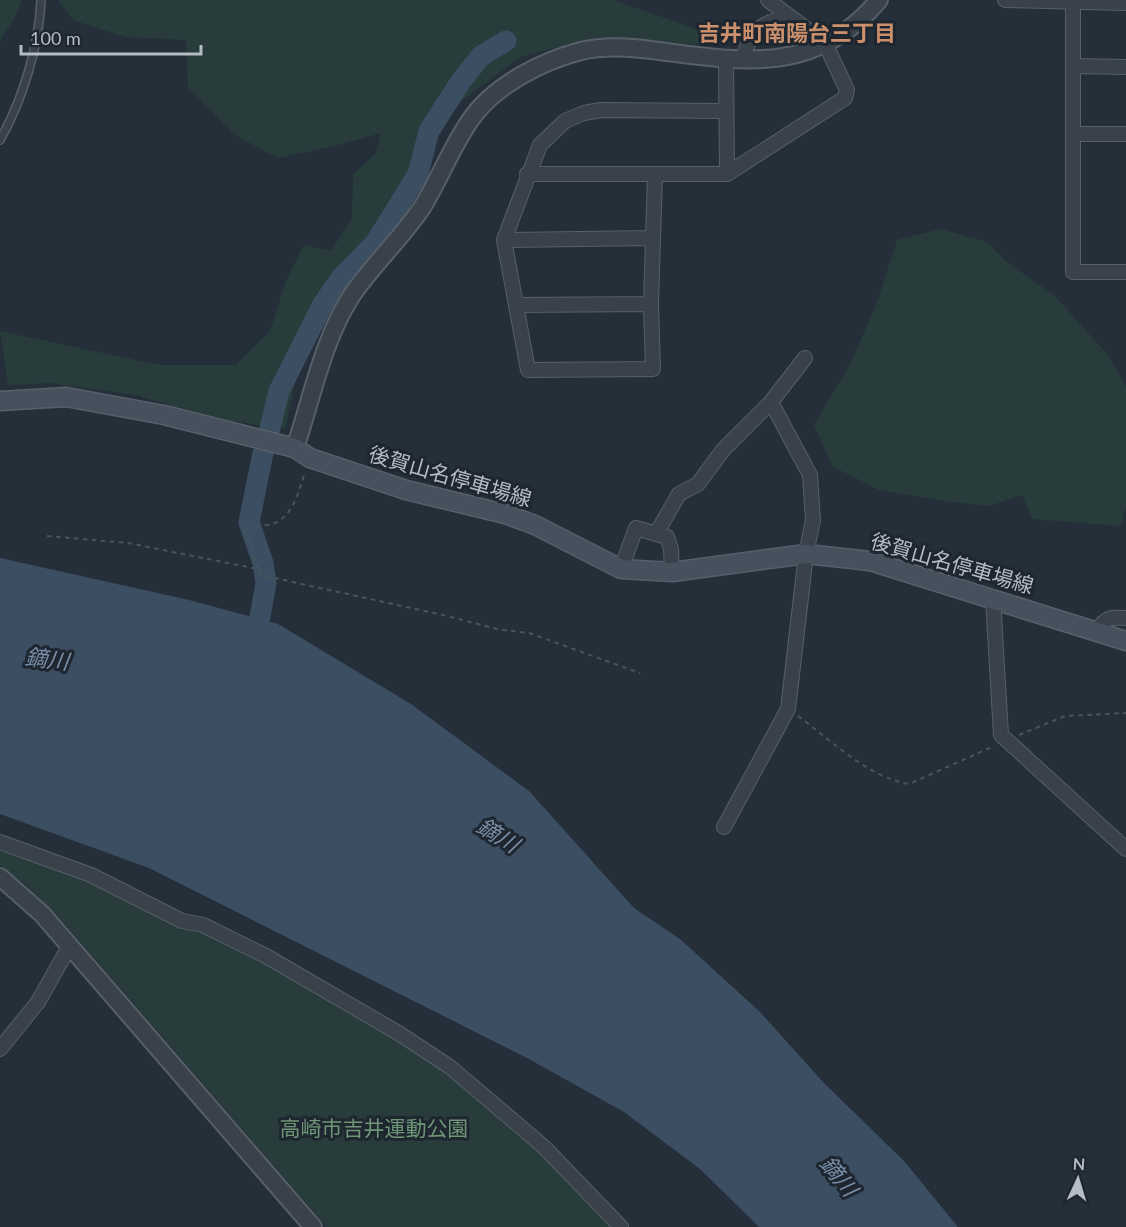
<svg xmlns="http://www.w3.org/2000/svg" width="1126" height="1227" font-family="Lato,'Noto Sans JP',sans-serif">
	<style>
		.green { fill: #283c3c }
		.water { fill: #3c4e62 }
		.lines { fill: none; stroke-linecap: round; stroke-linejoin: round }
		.river { stroke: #3c4e62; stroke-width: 21 }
		.service-casing { stroke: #575f69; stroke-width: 10 }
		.minor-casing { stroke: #575f69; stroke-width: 16 }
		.tertiary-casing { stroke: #575f69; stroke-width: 20 }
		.secondary-casing { stroke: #575f69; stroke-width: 21 }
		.path { stroke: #455759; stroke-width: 2; stroke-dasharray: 4.5 4.5; stroke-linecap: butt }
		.service { stroke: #39414b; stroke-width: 7 }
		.minor { stroke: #39414b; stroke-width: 14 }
		.tertiary { stroke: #39414b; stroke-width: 16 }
		.secondary { stroke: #47515d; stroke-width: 18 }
		.labels { text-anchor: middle; stroke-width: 6; stroke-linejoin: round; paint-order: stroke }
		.street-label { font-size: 21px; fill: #b4bcc6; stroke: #1e2630 }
		.park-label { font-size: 21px; fill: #6e9575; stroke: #1e2630 }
		.neighbourhood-label { font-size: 22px; font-weight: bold; fill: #cb906b; stroke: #1e2630 }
		.water-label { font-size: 22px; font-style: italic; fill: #788ea7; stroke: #1e2630 }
	</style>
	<rect width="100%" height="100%" fill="#252f3a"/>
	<path class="green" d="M0,0H21L17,14L0,41Z
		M58,0H613L728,40L693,44L597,37L520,57L456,105L427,157L386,206L299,365L285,429L219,419L135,395L51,383L8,385L0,331L159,365H236L270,331L286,281L304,245L331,251L352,218L353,175L376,153L381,133L331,147L278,158L235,135L188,87L186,40L125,37L73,20Z
		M941,229L987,242L1007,262L1055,296L1106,353L1126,386V506L1121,526L1032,519L1022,495L989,506L944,501L879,490L832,466L814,425L850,364L877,303L897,240Z
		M0,839L53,856L403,1029L626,1227H327L64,923L28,887L0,865Z"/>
	<path class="water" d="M0,558L189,600L278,624L411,704L529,791L634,908L680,939L760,1012L824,1083L904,1161L958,1227H759L700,1169L624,1112L527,1058L149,868L0,814Z"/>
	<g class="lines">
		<path class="river" d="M270,428L279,391L323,304L342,277L376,242L418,174L429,131L461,81L481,56L506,41
			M255,645L266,583L263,563L249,522L263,453"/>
		<defs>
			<path id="service" d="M0,140C23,99 39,46 41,0"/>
			<path id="minor" d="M1005,0L1126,3
				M1073,4V272H1126
				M726,59L727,174
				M743,59C750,30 762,22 790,17
				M1073,66L1126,67
				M1075,134H1126
				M527,174H727L845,98L847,90L825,43L768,0
				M655,175L651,304L653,369L528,370L504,240L540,145L565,121L584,113L601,110L725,111
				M504,240L652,238
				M517,305L651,304
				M656,534L679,494L698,484L723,450L771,402L805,358
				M621,569L636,528L667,537L671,549L672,572
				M993,598L1001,735L1126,849
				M1098,630C1105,617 1111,617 1126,618
				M724,827L788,709L806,554L813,520L810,475L771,402
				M0,842L91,875L182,921L203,925L266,956L400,1034L450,1067L544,1147L621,1227
				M0,1049L38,1002L69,947"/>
			<path id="tertiary" d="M295,448C312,398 323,339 352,295C373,264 402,238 423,206C440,178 452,146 471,119C495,85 542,61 581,51C608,44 641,48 667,52C751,63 818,72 879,0
				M0,877L42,914L313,1227"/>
			<path id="secondary" d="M0,401L66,397L164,415L295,448L310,458L406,490L505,514L535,525L621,569L672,572L806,554L870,561L1126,641"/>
		</defs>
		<use href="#service" class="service-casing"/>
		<use href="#minor" class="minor-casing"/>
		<use href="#tertiary" class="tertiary-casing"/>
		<use href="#secondary" class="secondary-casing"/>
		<path class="path" d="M47,536L128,543L258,569L261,575L443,615L497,629L529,633L640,673
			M258,569L244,530C251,525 258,526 267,525C292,522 299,491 305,472
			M798,716C831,740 867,777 909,784L994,746
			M1019,735L1065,716L1126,713"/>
		<use href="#service" class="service"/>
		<use href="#minor" class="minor"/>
		<use href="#tertiary" class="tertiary"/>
		<use href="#secondary" class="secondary"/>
	</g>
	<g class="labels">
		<g class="street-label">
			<text transform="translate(450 477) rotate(16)" y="7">後賀山名停車場線</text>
			<text transform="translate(952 564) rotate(16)" y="7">後賀山名停車場線</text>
		</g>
		<g class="park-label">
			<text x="374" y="1136">高崎市吉井運動公園</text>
		</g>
		<g class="neighbourhood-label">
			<text x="797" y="41">吉井町南陽台三丁目</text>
		</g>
		<g class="water-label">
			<text transform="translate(47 659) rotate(7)" y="8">鏑川</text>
			<text transform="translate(498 835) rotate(32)" y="8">鏑川</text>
			<text transform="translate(839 1176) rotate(51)" y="8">鏑川</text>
		</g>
	</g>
	<g transform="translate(1078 1179) rotate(4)" stroke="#1e2630" stroke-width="4.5" paint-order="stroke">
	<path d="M0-4.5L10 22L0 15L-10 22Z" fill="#b4bcc6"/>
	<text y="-9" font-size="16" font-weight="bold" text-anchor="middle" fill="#b4bcc6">N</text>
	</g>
	<path d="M21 45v9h180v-9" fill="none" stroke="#b4bcc6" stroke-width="3"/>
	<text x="30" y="45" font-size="18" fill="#b4bcc6" stroke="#1e2630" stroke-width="4.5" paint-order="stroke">100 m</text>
</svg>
